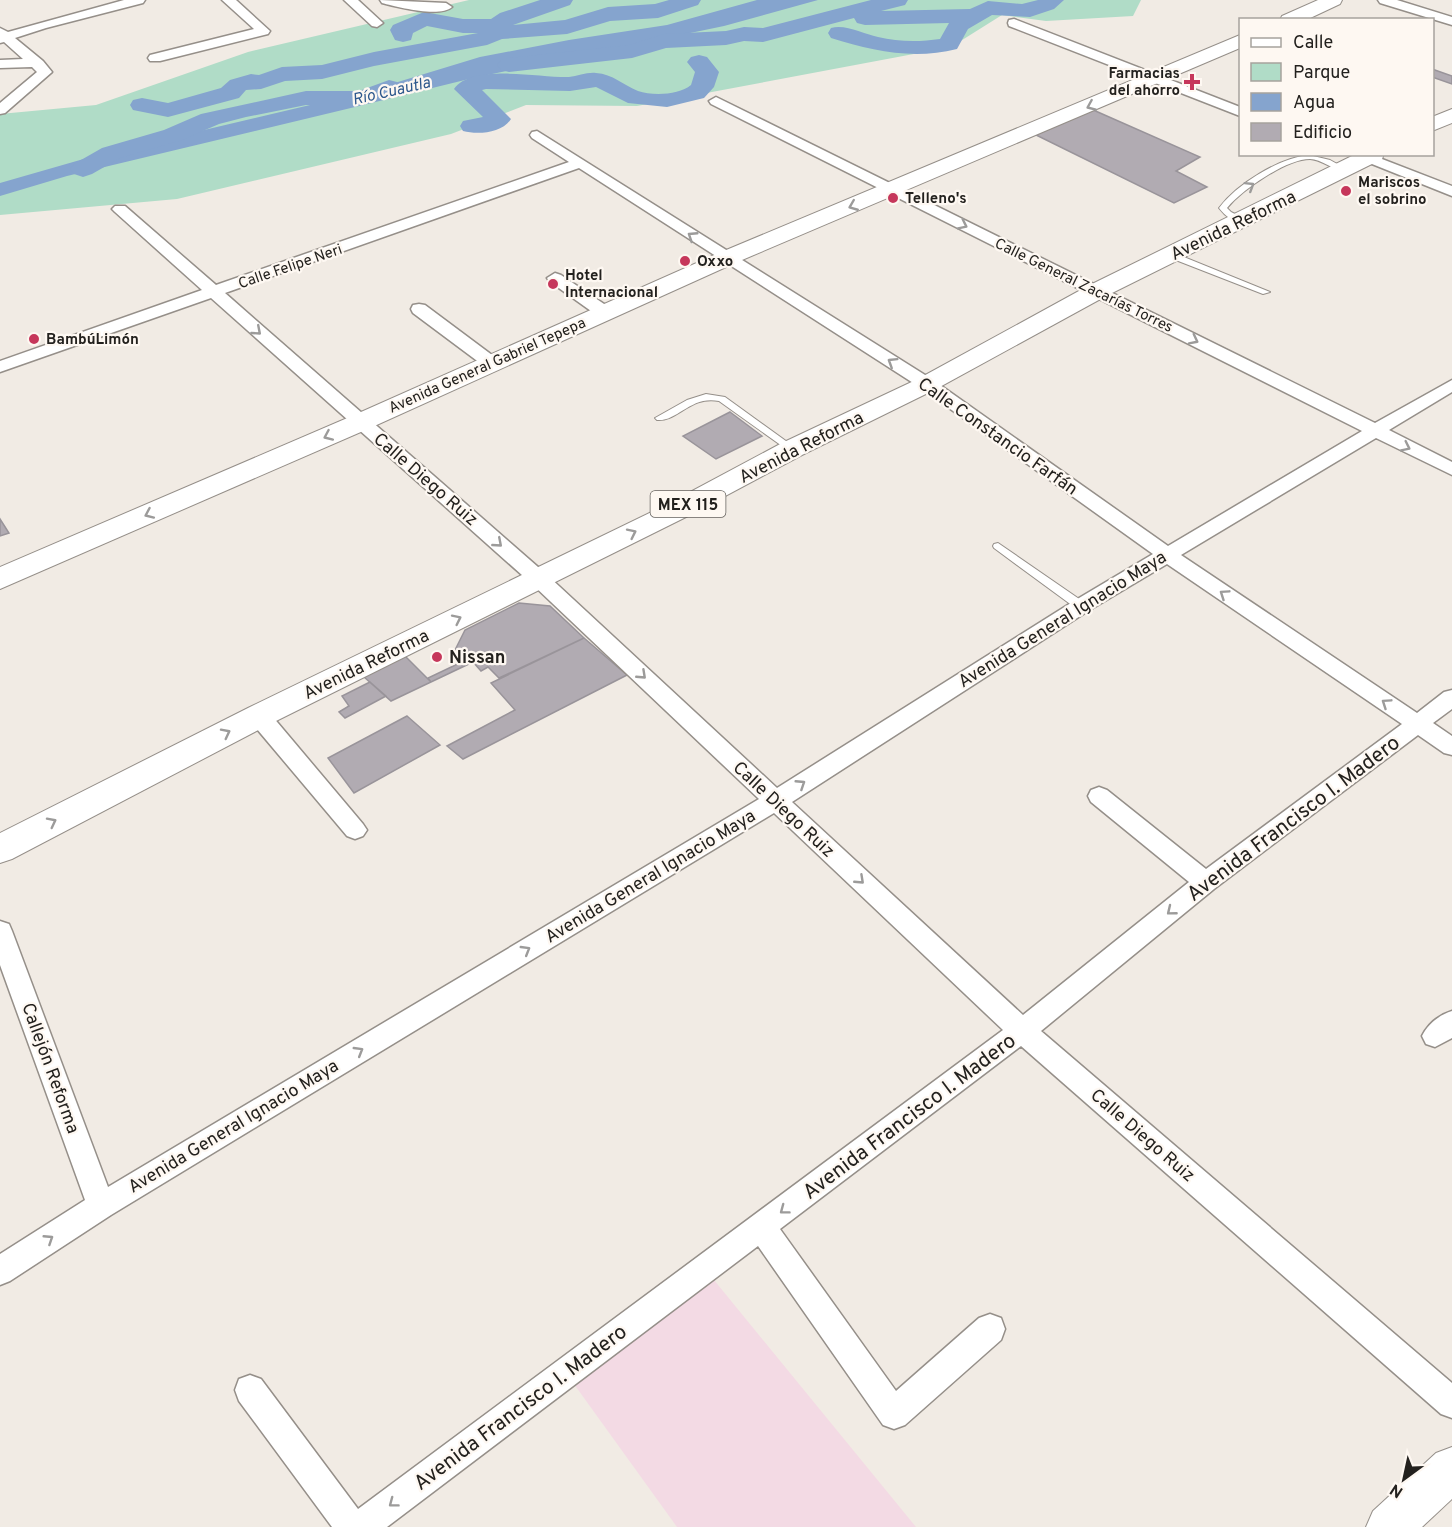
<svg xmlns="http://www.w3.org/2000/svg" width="1452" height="1527" font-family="Overpass,sans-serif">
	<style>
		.education { fill: #f3dae4 }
		.green { fill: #b0dcc7 }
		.water { fill: #85a4ce }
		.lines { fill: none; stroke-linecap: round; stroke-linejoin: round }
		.river { fill: #85a4ce; fill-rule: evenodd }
		.building { fill: #b1abb2; stroke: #99949a; stroke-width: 1.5 }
		.lane-casing { stroke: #958f89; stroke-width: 2 }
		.street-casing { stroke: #958f89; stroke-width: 3 }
		.secondary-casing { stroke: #958f89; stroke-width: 2 }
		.primary-casing { stroke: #958f89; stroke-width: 2 }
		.lane { fill: #fff; fill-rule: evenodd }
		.street { fill: #fff; fill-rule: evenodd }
		.secondary { fill: #fff; fill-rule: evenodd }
		.primary { fill: #fff; fill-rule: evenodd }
		.oneway { stroke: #9c9b9a }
		.poi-dot { fill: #c6375b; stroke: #fef8f2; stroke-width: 2 }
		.labels { text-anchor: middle; stroke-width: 4.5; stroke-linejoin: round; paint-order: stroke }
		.far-poi-label { font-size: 15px; font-weight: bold; fill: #23211e; stroke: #fef8f2; text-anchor: start }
		.far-street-label { font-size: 15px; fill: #23211e; stroke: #fef8f2 }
		.far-water-label { font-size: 16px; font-style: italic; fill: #2e588d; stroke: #fef8f2 }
		.shield { fill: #fef8f2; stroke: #65625e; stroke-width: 1.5 }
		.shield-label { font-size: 16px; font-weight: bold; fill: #23211e }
		.street-label { font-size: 18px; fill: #23211e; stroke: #fef8f2 }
		.poi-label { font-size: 18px; font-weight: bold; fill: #23211e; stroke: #fef8f2; text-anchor: start }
		.near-street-label { font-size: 21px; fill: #23211e; stroke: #fef8f2 }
	</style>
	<rect width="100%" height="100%" fill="#f1ebe4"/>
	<path class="education" d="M705,1269L916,1527H677L566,1373Z"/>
	<path class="green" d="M469,0H1141L1133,16L1046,21L1002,15L951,47L637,106L526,105L451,134L177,199L0,215V114L96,105L248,52Z"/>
	<path class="water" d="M757,0H818L724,26L473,78L355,107L67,176L0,196V183L94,156L365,92L480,57L569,40L667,25Z"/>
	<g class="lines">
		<path class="river" d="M540,0H573L570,5L513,25L565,20L608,7L655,4L669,0H701L698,5L658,18L610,21L567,34L502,39L487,45L374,66L322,79L285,81L261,89L246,90L239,98L168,117L133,110L130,105L133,100L142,98L168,103L221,88L230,80L251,74L259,75L282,67L322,65L374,52L478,33H463L427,26L413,33L411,40L403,42L395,40L390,30L393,25L424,12L463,19H491L500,13Z
			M871,0H908L905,5L881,11L970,9L988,1L1022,4L1038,0H1064L1054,9L1030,17L992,15L968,29L957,49C913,60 873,51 831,38L828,33L831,28C846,24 863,34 878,37C898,42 920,42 940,39L949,23L865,25L857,23L854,18L763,42L744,41L726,45L666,48L632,58L509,72L501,70L497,65L501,60L509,58L629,45L664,34L726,31L744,27L763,28Z
			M699,55L707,57L719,72L714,87L704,98L667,107L628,103L596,87L570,91L486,89L482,90L511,119C502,133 478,135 463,131L460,126L463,121L483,117L454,89C472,63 541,78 569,77C578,76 587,72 596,73C613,74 623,85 638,91C653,96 679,95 691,85L695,72L687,62L691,57Z
			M389,80L397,82L401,87C394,97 374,102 362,105H306L246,117L219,124L182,140L120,158L92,174L83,177L74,174L70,169L74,164L102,148L164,130L201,114L306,91H359Z"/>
	</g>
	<path class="building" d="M1432,69L1452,76V84L1432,77Z
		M1091,109L1200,157L1176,171L1207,187L1174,203L1034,134Z
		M730,412L762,436L716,459L683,436Z
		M0,519L9,533L0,536Z
		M519,603L550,606L584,638L499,678L488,667L481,671L473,662L431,682L428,678L466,660L455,650L465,630Z
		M584,638L627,675L463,759L447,746L515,710L491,683Z
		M405,656L431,682L391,701L364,677Z
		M370,682L386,696L345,718L339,712L349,706L342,696Z
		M407,716L440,745L354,793L328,758Z"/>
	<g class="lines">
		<defs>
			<path id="lane" d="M1309,155L1330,160L1348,170C1340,175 1322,159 1310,159C1286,159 1242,190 1227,208L1231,212L1245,219V223C1235,224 1225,216 1219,208C1237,184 1279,158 1309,155Z
				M1168,253H1174L1270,292L1263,294L1168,257Z
				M706,394L725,397L797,449L795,451H789L719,401C691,395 677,422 657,420L655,418L687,400Z
				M998,543L1085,603L1086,606L1085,609H1077L994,548L993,546L994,544Z"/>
			<path id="street" d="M124,0H145L143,3L46,28L15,38L43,61L52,72L5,113L0,114V103L37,72L32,67L0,68V60L23,59L4,42L0,43V28L8,32Z
				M222,0H236L270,31L268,34L160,61H150L148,58L150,55L254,29Z
				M344,0H358L383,23L377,27L372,26Z
				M380,0L446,3L452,7C440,18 397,7 382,3Z
				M1378,0H1397L1452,17V25L1380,3Z
				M1014,19L1240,107V116L1009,26L1008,23L1009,20Z
				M716,97L1375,423L1452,380V392L1389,430L1452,462V475L1376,438L1181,555L1417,713L1444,692L1452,690V709L1433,723L1452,736V755L1444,753L1418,735L1214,889L1041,1031L1452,1383V1418L1441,1414L1021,1046L780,1229L896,1391L979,1318L990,1314L1001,1318L1005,1329L1001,1340L905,1425L894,1429L883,1425L758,1246L387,1527H332L239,1401L235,1390L239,1379L250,1375L261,1379L358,1509L1003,1030L774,813L111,1215L10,1281L0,1285V1254L85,1200L0,965V921L9,924L12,931L108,1187L759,799L532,584L211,298L0,372V361L202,290L115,212L112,209L115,206H125L216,285L569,162L532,138L530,135L532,132L537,131L933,380L1168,546L1362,431L711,104L709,101ZM579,168L921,388L1153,554L1074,601L777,788L546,574L225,293ZM1167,564L1402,724L1206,869L1107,790L1099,787L1091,790L1088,796L1091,802L1189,882L1023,1015L792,802L1088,611Z
				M1347,154H1369L1452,186V196Z
				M555,273L561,275L610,308L612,312L610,316H598L549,281L547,278Z
				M419,304L425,305L496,358L499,362L496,366H484L413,313L411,309L413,305Z
				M259,708L267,710L363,824L367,830L363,836L355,839L347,836L251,722L248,716L251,710Z
				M1452,1011V1038L1435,1047L1426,1044L1422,1036C1428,1024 1439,1015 1452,1011Z"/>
			<path id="secondary" d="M1452,1447V1499L1422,1527H1366L1373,1511L1436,1453Z"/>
			<path id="primary" d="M1318,0H1342L1340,4L1306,20H1280L1282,16Z
				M1240,35V48L735,263L370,428L0,589V567L352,416L719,253Z
				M1452,109V123L1432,131V117Z
				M1356,154H1384L1382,159L1106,296L936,389L802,455L686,517L270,724L12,859L0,863V833L248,708L666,505L782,443L918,379L1088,286Z"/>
		</defs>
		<use href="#lane" class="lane-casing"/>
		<use href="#street" class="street-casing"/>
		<use href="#secondary" class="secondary-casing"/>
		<use href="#primary" class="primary-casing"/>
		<use href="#lane" class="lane"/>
		<use href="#street" class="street"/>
		<use href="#secondary" class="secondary"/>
		<use href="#primary" class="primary"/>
	</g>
	<defs><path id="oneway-chevron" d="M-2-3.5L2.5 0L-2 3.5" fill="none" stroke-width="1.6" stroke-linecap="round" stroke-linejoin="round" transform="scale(1.5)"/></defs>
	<g class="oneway">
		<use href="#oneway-chevron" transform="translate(1091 106) rotate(157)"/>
		<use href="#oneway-chevron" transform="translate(1250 186) rotate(-32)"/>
		<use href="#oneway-chevron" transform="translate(853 206) rotate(158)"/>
		<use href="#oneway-chevron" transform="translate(963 225) rotate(26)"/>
		<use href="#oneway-chevron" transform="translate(692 236) rotate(-147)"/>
		<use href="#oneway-chevron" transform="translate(257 331) rotate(41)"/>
		<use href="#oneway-chevron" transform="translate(1194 340) rotate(27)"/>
		<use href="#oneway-chevron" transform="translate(892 362) rotate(-148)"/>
		<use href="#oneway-chevron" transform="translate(328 436) rotate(156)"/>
		<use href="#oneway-chevron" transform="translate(1406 447) rotate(26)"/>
		<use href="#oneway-chevron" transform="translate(149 514) rotate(156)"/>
		<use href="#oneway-chevron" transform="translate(632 533) rotate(-26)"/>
		<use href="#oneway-chevron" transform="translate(498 543) rotate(41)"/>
		<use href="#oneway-chevron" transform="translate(1224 594) rotate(-146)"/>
		<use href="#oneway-chevron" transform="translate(457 619) rotate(-26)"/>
		<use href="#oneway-chevron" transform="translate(642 675) rotate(43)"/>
		<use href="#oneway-chevron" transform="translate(1386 703) rotate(-146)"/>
		<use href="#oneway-chevron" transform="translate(226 733) rotate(-27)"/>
		<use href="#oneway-chevron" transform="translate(801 784) rotate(-33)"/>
		<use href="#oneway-chevron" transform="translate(52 822) rotate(-27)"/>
		<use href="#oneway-chevron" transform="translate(860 880) rotate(43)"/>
		<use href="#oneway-chevron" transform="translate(1171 911) rotate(141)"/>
		<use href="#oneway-chevron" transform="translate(526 950) rotate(-31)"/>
		<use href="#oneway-chevron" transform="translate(359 1051) rotate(-31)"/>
		<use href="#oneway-chevron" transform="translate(784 1210) rotate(143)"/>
		<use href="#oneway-chevron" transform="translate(49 1239) rotate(-33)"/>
		<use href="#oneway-chevron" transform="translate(393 1503) rotate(143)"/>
	</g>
	<g class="poi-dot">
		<path d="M1189 73h6v6h6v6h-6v6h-6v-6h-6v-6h6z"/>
		<circle cx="1346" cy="191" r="6"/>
		<circle cx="893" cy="198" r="6"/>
		<circle cx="685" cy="261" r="6"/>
		<circle cx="553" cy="284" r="6"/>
		<circle cx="34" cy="339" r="6"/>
		<circle cx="437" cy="657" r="6"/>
	</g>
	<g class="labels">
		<g class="far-poi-label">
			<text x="1180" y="78" text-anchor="end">Farmacias<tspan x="1180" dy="17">del ahorro</tspan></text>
			<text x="1358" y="187">Mariscos<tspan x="1358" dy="17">el sobrino</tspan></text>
			<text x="905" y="203">Telleno's</text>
			<text x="697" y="266">Oxxo</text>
			<text x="565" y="280">Hotel<tspan x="565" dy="17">Internacional</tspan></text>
			<text x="46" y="344">BambúLimón</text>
		</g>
		<g class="far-street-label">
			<text transform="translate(290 266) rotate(-19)" y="5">Calle Felipe Neri</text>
			<text transform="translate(1084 285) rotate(26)" y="5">Calle General Zacarías Torres</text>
			<text transform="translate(487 365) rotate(-24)" y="5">Avenida General Gabriel Tepepa</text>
		</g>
		<g class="far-water-label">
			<text transform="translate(391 90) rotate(-13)" y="6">Río Cuautla</text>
		</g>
		<rect class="shield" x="650.5" y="491" width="75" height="26" rx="4.5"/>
		<g class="shield-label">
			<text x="688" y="510">MEX 115</text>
		</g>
		<g class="street-label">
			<text transform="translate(1233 225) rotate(-26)" y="6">Avenida Reforma</text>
			<text transform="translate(998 436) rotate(35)" y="6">Calle Constancio Farfán</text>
			<text transform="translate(801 447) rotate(-27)" y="6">Avenida Reforma</text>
			<text transform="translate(426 479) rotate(41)" y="6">Calle Diego Ruiz</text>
			<text transform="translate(1062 619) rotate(-32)" y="6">Avenida General Ignacio Maya</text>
			<text transform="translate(366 664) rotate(-26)" y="6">Avenida Reforma</text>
			<text transform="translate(784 809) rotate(43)" y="6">Calle Diego Ruiz</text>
			<text transform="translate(650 876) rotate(-31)" y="6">Avenida General Ignacio Maya</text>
			<text transform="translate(51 1068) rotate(70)" y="6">Callejón Reforma</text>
			<text transform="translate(233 1126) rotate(-31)" y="6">Avenida General Ignacio Maya</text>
			<text transform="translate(1143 1135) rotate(41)" y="6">Calle Diego Ruiz</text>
		</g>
		<g class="poi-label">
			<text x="449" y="663">Nissan</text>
		</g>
		<g class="near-street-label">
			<text transform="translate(1293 818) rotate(-37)" y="7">Avenida Francisco I. Madero</text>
			<text transform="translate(909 1116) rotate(-37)" y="7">Avenida Francisco I. Madero</text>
			<text transform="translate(520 1407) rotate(-37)" y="7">Avenida Francisco I. Madero</text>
		</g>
	</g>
	<rect x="1239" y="18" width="195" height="138" fill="#fef8f2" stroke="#a6a29d" stroke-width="1.5"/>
	<rect x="1251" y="38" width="30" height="9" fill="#ffffff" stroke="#a6a29d" stroke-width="1.5"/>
	<text x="1293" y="48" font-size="18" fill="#23211e">Calle</text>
	<rect x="1251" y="63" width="30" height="18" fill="#b0dcc7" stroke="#a6a29d" stroke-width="1.5"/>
	<text x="1293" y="78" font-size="18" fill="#23211e">Parque</text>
	<rect x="1251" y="93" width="30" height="18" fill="#85a4ce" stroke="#a6a29d" stroke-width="1.5"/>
	<text x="1293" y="108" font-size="18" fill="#23211e">Agua</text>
	<rect x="1251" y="123" width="30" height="18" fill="#b1abb2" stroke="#a6a29d" stroke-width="1.5"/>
	<text x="1293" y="138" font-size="18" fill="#23211e">Edificio</text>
	<g transform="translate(1404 1479) rotate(213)" stroke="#fef8f2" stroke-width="4.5" paint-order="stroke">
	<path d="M0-4.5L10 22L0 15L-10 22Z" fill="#23211e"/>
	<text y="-9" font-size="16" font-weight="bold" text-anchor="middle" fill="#23211e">N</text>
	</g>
</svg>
